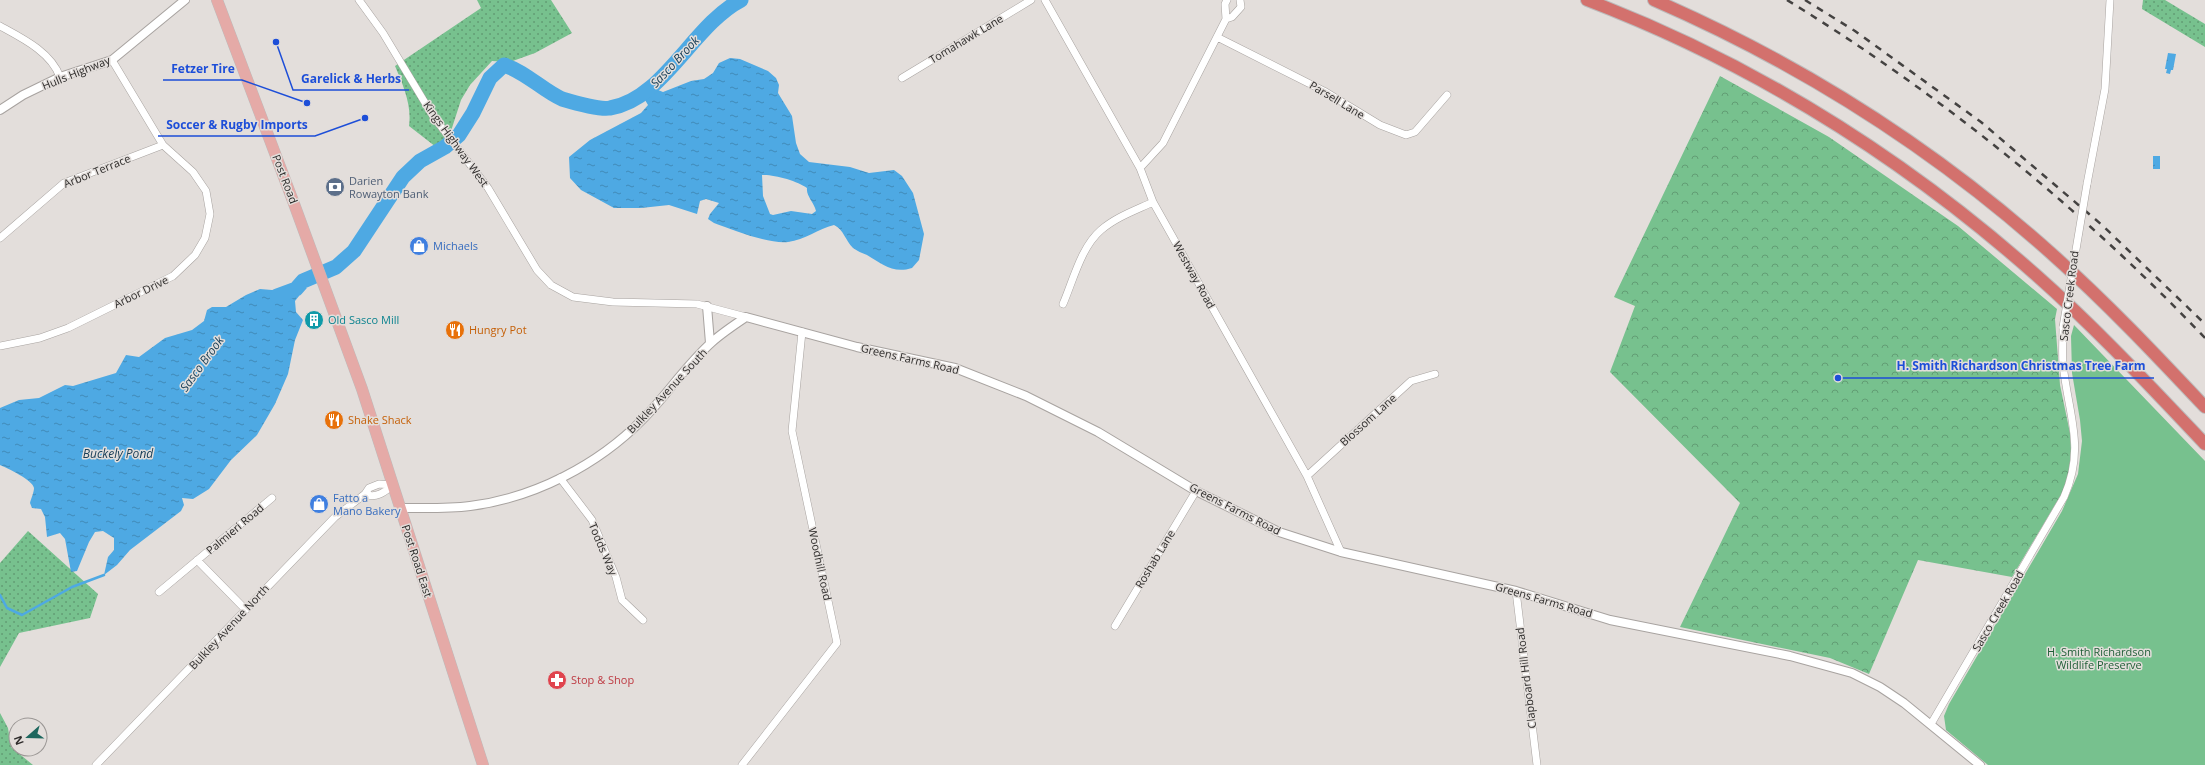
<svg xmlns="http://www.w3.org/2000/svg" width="2205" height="765" font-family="'Open Sans',sans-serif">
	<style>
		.grass { fill: #77c18e }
		.forest { fill: url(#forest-crowns) }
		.park { fill: url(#park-dots) }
		.water { fill: url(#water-ripples); fill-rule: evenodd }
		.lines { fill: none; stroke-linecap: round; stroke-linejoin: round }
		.stream { stroke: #4ea9e3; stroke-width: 2.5 }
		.river { stroke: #4ea9e3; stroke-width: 15 }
		.minor-casing { stroke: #a8a3a0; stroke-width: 8 }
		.tertiary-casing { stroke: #a8a3a0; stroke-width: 10 }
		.primary-casing { stroke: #bcbbbb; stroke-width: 12 }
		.motorway-casing { stroke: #bcbbbb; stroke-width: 14 }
		.minor { stroke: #fff; stroke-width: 7 }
		.tertiary { stroke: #fff; stroke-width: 8 }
		.primary { stroke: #e5aaa7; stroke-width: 11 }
		.motorway { stroke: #d3716d; stroke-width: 12 }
		.rail { stroke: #444241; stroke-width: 2.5; stroke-dasharray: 7 7; stroke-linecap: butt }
		.minor-bridge-casing { stroke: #a8a3a0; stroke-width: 8; stroke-linecap: butt }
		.minor-bridge { stroke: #fff; stroke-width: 7 }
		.labels { text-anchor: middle; stroke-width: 3; stroke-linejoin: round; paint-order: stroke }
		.street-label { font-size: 11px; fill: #2e2c2b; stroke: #e3dedb }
		.service-label { font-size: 11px; fill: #4e5e75; stroke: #e3dedb; text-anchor: start }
		.shop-label { font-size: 11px; fill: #366cbe; stroke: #e3dedb; text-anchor: start }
		.culture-label { font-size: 11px; fill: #0d838f; stroke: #e3dedb; text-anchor: start }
		.food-label { font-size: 11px; fill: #c56008; stroke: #e3dedb; text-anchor: start }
		.park-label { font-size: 11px; fill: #1f5e37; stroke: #e3dedb }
		.health-label { font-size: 11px; fill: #be3a42; stroke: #e3dedb; text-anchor: start }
		.water-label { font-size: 12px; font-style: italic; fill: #1a4059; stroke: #e3dedb }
		.leader { fill: none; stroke: #1d4ed8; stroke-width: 1.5 }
		.callout-dot { fill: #1d4ed8; stroke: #e3dedb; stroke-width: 1.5 }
		.callout-label { font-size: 12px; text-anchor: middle; font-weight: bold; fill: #1d4ed8; stroke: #e3dedb; stroke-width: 3; stroke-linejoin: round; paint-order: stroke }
	</style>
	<defs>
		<pattern id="forest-crowns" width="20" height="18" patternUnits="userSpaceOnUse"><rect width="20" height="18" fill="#77c18e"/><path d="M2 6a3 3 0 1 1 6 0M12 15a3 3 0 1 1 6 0" fill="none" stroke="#629d74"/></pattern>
		<pattern id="park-dots" width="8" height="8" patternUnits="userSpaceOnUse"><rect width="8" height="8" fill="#77c18e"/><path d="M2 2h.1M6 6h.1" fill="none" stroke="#629d74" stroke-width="1.8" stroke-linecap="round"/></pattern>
		<pattern id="water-ripples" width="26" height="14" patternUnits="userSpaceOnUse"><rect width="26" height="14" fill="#4ea9e3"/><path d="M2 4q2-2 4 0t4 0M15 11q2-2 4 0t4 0" fill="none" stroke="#418ab8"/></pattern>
	</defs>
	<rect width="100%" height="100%" fill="#e3dedb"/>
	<path class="grass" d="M2074,325L2205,461V765H1988L1946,730L1944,716L1949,704L2062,511L2078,474L2082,441L2080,420L2072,373L2071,336Z"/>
	<path class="forest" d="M1720,76L1829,137L1958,226L2057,309L2055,319L2060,385L2070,433L2071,449L2069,474L2065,488L2012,577L1918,560L1869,674L1830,658L1680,627L1740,503L1610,372L1635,306L1614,297Z"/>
	<path class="park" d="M477,0H551L572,33L535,53L510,62L492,61L470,85L461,100L451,131L436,147L409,126C412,105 403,85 395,66L481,8Z
		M2143,0H2165L2205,24V47L2142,9Z
		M28,531L98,594L90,618L19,633L0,667V563Z
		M0,713L8,728L11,747L33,765H0Z"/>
	<path class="water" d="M2168,53L2176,54L2173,70H2171L2170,74L2166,73L2167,69H2165Z
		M730,58L740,59L768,71L776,78L779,85L778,93L792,116L796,143L800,154L809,162L850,167L869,173L894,170L902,176L913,193L924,234L919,260L912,268C893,274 882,264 867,255C862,253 857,251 853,248C845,240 844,230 834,225C818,229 805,240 788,242C767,244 734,230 714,223L708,219L710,214L719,203L706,199L700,201L697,214L669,205L641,208H614L581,190L570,178L569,157L590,140L641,113L648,105L645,100L658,90L663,92L691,81L704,79L713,73L719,63ZM762,175C773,174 798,181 807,188C806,196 814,202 816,211L812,214L791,211L773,215L770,214L763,196Z
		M2153,156H2160V169H2153Z
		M291,287L296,289L299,296L295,301L296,312L303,320L295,340L288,374L275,404L257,435L231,460L209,489L193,499L182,498L184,505L181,511L130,550L117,565L104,575L108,557L114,550V538L103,531L95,532L89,542L77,571L71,572L65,539L60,533L47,537L45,517L41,509L32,508L30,503C31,499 34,492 34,488C33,480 7,468 0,465V408L19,400L39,398L65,385L73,386L116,373L126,355L139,357L165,338L192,330L204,321L207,310L212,307H226L246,295L260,289L272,290Z"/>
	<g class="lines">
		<path class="stream" d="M0,595L7,608L22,615L72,587L104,575"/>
		<path class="river" d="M277,296L296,289L303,281L336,267L354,251L403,177L420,161L445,147L459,135L473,113L490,78L504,65C526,72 542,90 562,99C572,102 600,110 610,108C663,100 693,25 741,0"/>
		<defs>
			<path id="minor" d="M359,0L383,33L433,116L488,188L537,270L551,285L573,297L613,302L697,304L746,317
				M1045,0L1140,168L1153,202L1307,476L1341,552
				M1226,19L1232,17L1241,7L1240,0
				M0,26C22,38 51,52 60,77
				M1217,37L1324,91L1380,125L1406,135L1415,132L1447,95
				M902,78L1031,0
				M1140,168L1163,143L1226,19L1225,4L1227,0
				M2087,184L2105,89L2110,0
				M0,238L64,183L163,145
				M1063,304C1073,281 1081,247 1101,230C1116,217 1136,210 1153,202
				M0,346L40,338L68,328L173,276L195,255L205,238L210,214L206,191L193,172L163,145L112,60
				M1307,476L1411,381L1435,374
				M560,478L592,520L616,577L622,600L643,620
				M365,494C375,499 386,492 392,485
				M197,560L245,609
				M1516,591L1537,765
				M159,592L272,498
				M1115,626L1196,491
				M1931,724L2064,497C2086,447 2068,414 2063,364C2062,352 2063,339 2063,327
				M96,765L335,517L365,494L369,488L379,484L392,485
				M742,765L837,643L792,431L802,332"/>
			<path id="tertiary" d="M0,110L23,95L60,77L112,60L185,0
				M707,306L710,343
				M400,508C423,508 447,509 470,506C534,498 598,465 643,419C667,395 686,365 712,342C722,333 734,325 746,317L857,347L955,368L1026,396L1098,432L1196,491L1279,532L1341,552L1516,591L1610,620L1790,656L1852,673L1880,687L1904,703L1980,765"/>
			<path id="primary" d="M217,0L293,201L362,389L483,765"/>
			<path id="motorway" d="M1587,0C1752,63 1904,158 2036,275C2096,328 2150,386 2205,444
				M1654,0C1799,63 1935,149 2053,255C2107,303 2156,355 2205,407"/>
		</defs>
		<use href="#minor" class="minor-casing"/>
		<use href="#tertiary" class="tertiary-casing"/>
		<use href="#primary" class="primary-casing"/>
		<use href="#motorway" class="motorway-casing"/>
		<use href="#minor" class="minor"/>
		<use href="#tertiary" class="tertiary"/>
		<use href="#primary" class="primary"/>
		<use href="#motorway" class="motorway"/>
		<path class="rail" d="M1787,0C1940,94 2081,208 2205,338
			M1805,0L1855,31L1981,122L2102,225L2205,324"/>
		<defs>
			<path id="minor-bridge" d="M2063,327L2087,184"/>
		</defs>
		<use href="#minor-bridge" class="minor-bridge-casing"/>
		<use href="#minor-bridge" class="minor-bridge"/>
	</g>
	<defs>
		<symbol id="bank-disc" viewBox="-11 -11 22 22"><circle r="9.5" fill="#5c6f8a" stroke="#e3dedb"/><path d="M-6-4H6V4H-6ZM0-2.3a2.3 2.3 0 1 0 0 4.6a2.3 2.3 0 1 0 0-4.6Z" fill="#fff"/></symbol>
		<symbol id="shop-disc" viewBox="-11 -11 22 22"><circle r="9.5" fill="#3f7fe0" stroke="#e3dedb"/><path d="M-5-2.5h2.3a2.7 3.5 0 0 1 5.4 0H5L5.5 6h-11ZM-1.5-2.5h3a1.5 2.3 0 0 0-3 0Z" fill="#fff"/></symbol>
		<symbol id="building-disc" viewBox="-11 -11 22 22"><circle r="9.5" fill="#0f9aa8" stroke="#e3dedb"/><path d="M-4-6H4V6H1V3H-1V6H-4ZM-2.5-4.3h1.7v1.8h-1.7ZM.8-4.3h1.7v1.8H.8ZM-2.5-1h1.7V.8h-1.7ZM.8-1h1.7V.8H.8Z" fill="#fff"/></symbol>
		<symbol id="restaurant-disc" viewBox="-11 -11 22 22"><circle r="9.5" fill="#e8710a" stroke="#e3dedb"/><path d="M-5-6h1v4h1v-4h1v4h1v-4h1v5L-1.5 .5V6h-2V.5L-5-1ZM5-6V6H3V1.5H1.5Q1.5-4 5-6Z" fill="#fff"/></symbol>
		<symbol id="pharmacy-disc" viewBox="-11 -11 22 22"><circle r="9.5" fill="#e0444e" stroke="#e3dedb"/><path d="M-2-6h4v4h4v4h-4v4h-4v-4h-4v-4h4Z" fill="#fff"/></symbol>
	</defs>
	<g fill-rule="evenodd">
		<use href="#bank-disc" x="324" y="176" width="22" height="22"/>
		<use href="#shop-disc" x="408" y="235" width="22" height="22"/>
		<use href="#building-disc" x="303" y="309" width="22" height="22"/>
		<use href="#restaurant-disc" x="444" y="319" width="22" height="22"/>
		<use href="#restaurant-disc" x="323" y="409" width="22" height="22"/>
		<use href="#shop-disc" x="308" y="493" width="22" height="22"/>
		<use href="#pharmacy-disc" x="546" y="669" width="22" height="22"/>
	</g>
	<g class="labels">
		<g class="street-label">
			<text transform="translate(966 39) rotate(-31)" y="4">Tomahawk Lane</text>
			<text transform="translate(76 73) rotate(-22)" y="4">Hulls Highway</text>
			<text transform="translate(1337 100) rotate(31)" y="4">Parsell Lane</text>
			<text transform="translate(456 144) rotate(54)" y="4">Kings Highway West</text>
			<text transform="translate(97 171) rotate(-22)" y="4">Arbor Terrace</text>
			<text transform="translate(285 179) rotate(69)" y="4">Post Road</text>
			<text transform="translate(1194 275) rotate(61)" y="4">Westway Road</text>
			<text transform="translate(141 292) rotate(-26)" y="4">Arbor Drive</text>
			<text transform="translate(2069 296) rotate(-83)" y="4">Sasco Creek Road</text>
			<text transform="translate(910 359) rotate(13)" y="4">Greens Farms Road</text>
			<text transform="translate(667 391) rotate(-47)" y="4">Bulkley Avenue South</text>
			<text transform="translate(1368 420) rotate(-42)" y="4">Blossom Lane</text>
			<text transform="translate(1235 509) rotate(27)" y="4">Greens Farms Road</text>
			<text transform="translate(235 529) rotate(-40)" y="4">Palmieri Road</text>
			<text transform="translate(603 549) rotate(67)" y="4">Todds Way</text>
			<text transform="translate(1155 559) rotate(-59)" y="4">Roshab Lane</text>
			<text transform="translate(417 561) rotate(72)" y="4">Post Road East</text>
			<text transform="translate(820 564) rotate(78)" y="4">Woodhill Road</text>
			<text transform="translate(1544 600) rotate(16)" y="4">Greens Farms Road</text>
			<text transform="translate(1998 611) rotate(-60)" y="4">Sasco Creek Road</text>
			<text transform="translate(229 627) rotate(-47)" y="4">Bulkley Avenue North</text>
			<text transform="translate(1526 678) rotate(-97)" y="4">Clapboard Hill Road</text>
		</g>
		<g class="service-label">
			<text x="349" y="185">Darien<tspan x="349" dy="13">Rowayton Bank</tspan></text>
		</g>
		<g class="shop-label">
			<text x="433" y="250">Michaels</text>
			<text x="333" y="502">Fatto a<tspan x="333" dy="13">Mano Bakery</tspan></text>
		</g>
		<g class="culture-label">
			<text x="328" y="324">Old Sasco Mill</text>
		</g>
		<g class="food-label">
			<text x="469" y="334">Hungry Pot</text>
			<text x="348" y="424">Shake Shack</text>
		</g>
		<g class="park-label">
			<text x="2099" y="656">H. Smith Richardson<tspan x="2099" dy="13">Wildlife Preserve</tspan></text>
		</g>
		<g class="health-label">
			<text x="571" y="684">Stop &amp; Shop</text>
		</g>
		<g class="water-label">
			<text transform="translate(675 62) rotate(-47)" y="4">Sasco Brook</text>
			<text transform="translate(202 364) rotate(-54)" y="4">Sasco Brook</text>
			<text x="118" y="458">Buckely Pond</text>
		</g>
	</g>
	<path class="leader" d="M307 103L242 80H163M276 42L293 90H409M365 118L315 136H158M1838 378L1889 378H2154"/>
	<g class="callout-dot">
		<circle cx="307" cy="103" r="4"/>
		<circle cx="276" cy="42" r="4"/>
		<circle cx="365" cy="118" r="4"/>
		<circle cx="1838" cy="378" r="4"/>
	</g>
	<g class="callout-label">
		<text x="203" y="73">Fetzer Tire</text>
		<text x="351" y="83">Garelick &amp; Herbs</text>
		<text x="237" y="129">Soccer &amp; Rugby Imports</text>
		<text x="2021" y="370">H. Smith Richardson Christmas Tree Farm</text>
	</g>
	<g transform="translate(28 737) rotate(250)"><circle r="19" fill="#e3dedb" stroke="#9b9795"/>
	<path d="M0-3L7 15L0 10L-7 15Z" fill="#1d675e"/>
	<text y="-6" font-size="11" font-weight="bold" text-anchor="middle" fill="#2e2c2b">N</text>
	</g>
</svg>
